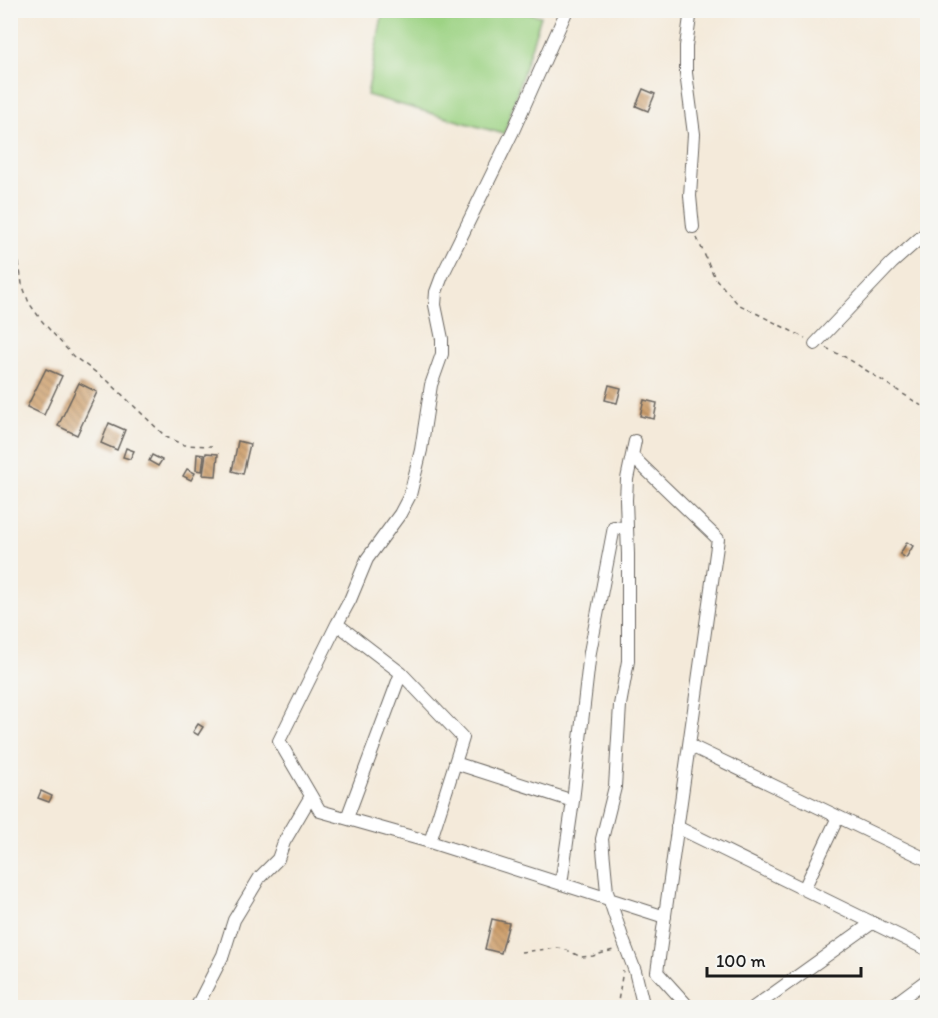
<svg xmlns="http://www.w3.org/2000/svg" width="938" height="1018" font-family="Itim,sans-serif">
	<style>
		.grass { fill: #9dd384; stroke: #5c7850; stroke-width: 1.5 }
		.building { fill: url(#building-back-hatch) }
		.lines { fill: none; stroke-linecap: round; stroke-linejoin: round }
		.minor-casing { stroke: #68645e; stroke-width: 14 }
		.path { stroke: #68645e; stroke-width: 1.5; stroke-dasharray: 4.5 4.5; stroke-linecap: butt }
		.minor { stroke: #fff; stroke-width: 12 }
	</style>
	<defs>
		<pattern id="building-back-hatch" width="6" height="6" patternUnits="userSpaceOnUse" patternTransform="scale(1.5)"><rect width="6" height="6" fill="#cc9c68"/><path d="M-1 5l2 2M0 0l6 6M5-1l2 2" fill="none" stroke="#a57e55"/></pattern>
	</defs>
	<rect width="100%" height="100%" fill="#f6f6f2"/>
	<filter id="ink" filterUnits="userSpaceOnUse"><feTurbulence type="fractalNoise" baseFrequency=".0167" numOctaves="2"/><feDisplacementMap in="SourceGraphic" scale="12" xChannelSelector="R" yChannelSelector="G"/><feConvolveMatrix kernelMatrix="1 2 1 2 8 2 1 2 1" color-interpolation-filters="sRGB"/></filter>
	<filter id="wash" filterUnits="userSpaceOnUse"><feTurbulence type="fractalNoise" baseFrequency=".008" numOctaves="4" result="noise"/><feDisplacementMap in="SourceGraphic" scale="24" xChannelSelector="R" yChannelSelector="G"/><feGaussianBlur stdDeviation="1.35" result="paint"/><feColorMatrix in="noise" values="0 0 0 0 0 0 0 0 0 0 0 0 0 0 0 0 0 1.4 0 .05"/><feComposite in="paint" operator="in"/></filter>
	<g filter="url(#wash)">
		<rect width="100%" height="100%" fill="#f4eada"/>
		<path class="grass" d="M519,11L541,16L504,134L367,95L383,11Z"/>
		<g id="blocks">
			<path class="building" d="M643,89L655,94L648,111L636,106Z
				M46,369L62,376L44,415L27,407Z
				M79,383L97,392L77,435L58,426Z
				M609,385L621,388L617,403L605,400Z
				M644,400L657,403L654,419L640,416Z
				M109,423L125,430L117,450L101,443Z
				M238,441L250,444L243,474L232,471Z
				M126,448L134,451L130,459L123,457Z
				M206,453L218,454L216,476L203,475Z
				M197,454L204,455L202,471L196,470Z
				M152,455L162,460L158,466L149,461Z
				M187,469L195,473L191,480L183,476Z
				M907,542L913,546L906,558L900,554Z
				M198,724L203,727L198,735L193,732Z
				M41,791L52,796L49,802L38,798Z
				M492,919L509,923L501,953L485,949Z"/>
		</g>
	</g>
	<g filter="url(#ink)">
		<use href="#blocks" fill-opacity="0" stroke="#68645e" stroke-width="1.5"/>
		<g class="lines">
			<defs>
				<path id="minor" d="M691,10L686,46V73L694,134L690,196L693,227
					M815,344L892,263L928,231
					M635,441L627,479L626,500L628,554V661L620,705L615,787L602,839L607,892L622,937L635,971L644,1008
					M632,456L718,539L657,972L685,1003L686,1008
					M337,624L350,600L367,559L400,514L410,495L421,450L431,385L442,354V339L435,305L436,292L442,276L513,131L567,10
					M689,745L928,860
					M455,763L573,801
					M347,818L401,673
					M677,827L928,950
					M430,842L463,738L401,673L337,624L279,741L320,811L430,842L665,917
					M561,884L573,801L590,652L614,527L627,529
					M804,889L838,817
					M196,1008L223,955L234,920L260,877L278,859L284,842L311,796
					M753,1008L872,923
					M889,1008L928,979"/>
			</defs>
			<use href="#minor" class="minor-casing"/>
			<path class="path" d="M10,200L22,284L29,303L42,321L73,356L108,381L166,437L184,445L212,446
				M697,238L715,278L738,304L805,338
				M826,348L847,358L928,410
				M521,952L556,948L565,949L581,957L593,956L613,950
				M617,1008L623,970"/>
			<use href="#minor" class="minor"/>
		</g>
	</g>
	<rect width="938" height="1018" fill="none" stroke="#f6f6f2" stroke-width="36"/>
	<path d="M707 967v9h154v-9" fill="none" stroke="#1c1c1c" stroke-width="3"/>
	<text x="716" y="967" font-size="18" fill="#1c1c1c" stroke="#f6f6f2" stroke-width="4.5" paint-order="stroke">100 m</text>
</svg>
